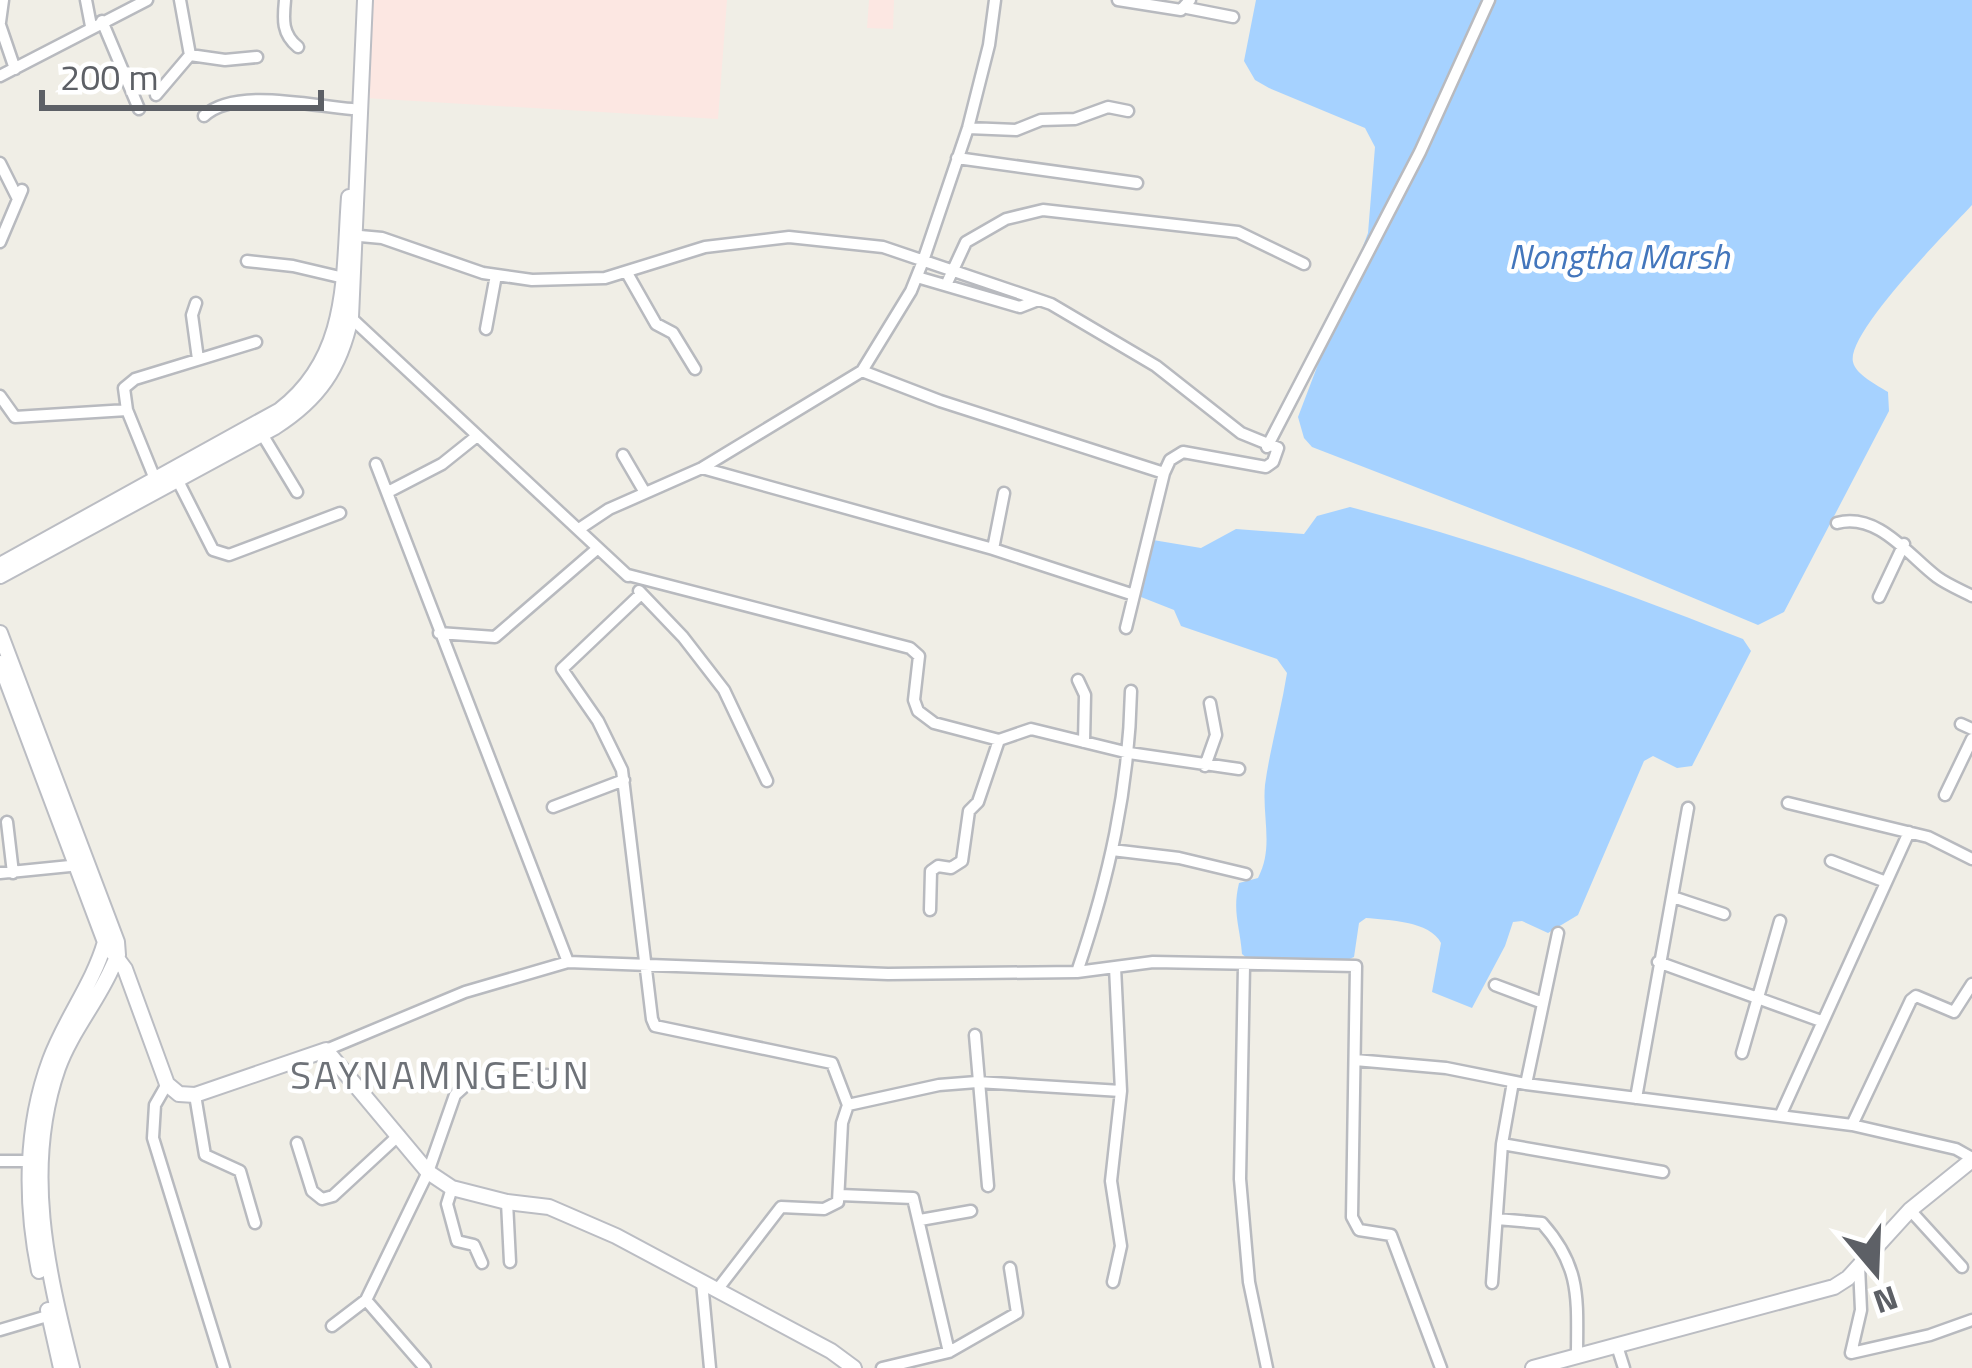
<svg xmlns="http://www.w3.org/2000/svg" width="1972" height="1368" font-family="'Titillium Web',sans-serif">
	<style>
		.medical { fill: #fce7e2 }
		.water { fill: #a6d2ff }
		.lines { fill: none; stroke-linecap: round; stroke-linejoin: round }
		.street-casing { stroke: #b8babf; stroke-width: 15 }
		.secondary-casing { stroke: #bbbdc3; stroke-width: 18 }
		.street { stroke: #fff; stroke-width: 10 }
		.secondary { stroke: #fff; stroke-width: 14 }
		.labels { text-anchor: middle; stroke-width: 9; stroke-linejoin: round; paint-order: stroke }
		.water-label { font-size: 36px; font-style: italic; fill: #4376bc; stroke: #fff }
		.quarter-label { font-size: 39px; letter-spacing: 3px; fill: #6e7278; stroke: #fff }
	</style>
	<rect width="100%" height="100%" fill="#f0eee6"/>
	<path class="medical" d="M372,0H727L718,119L365,98Z
		M869,0H894L893,29L867,28Z"/>
	<path class="water" d="M1256,0H1972V205C1949,230 1846,333 1853,362C1856,375 1877,385 1888,392L1889,411L1784,612L1758,625L1581,551L1312,447L1304,438L1298,417L1368,233L1375,147L1365,128L1269,88L1255,80L1244,61Z
		M1350,507C1485,542 1614,588 1743,639L1751,651L1692,766L1677,768L1653,756L1644,761L1578,915L1548,933L1522,921L1513,922L1505,946L1472,1008L1432,992L1441,943C1430,921 1388,920 1366,918L1359,923L1354,957L1347,960L1248,959L1242,954C1240,926 1232,912 1239,883L1258,878C1274,848 1262,817 1265,785C1270,748 1281,711 1287,673L1277,659L1181,626L1174,610L1141,597L1139,593L1153,540L1201,548L1236,529L1304,534L1317,516Z"/>
	<g class="lines">
		<defs>
			<path id="street" d="M86,0L91,26
				M180,0L190,55
				M285,0C283,20 282,34 298,47
				M1118,0L1181,10L1190,0
				M1187,8L1233,17
				M102,21L139,109
				M0,22L3,0
				M0,25L15,69
				M190,55L225,60L257,57
				M0,76L147,0
				M156,95L190,55
				M204,116C235,87 312,106 352,109
				M968,128L1016,130L1041,120L1075,119L1108,107L1128,111
				M957,158L1137,183
				M0,163L18,199
				M349,235L382,238L483,273L532,280L605,278L705,247L789,237L883,247L1051,304L1156,366L1241,433L1278,448L1273,462L1266,467L1183,452L1170,460L1164,473L1126,628
				M0,242L22,190
				M247,261L293,266L344,278
				M627,273L656,324L673,333L695,369
				M917,277L1020,307L1038,300
				M947,283L966,242L1006,219L1043,210L1238,232L1304,264
				M196,303L192,315L198,359
				M348,315L628,576
				M486,329L496,275
				M862,371L940,401L1164,473
				M0,396L15,417L127,410L155,479
				M127,410L124,388L135,379L256,342
				M262,434L297,492
				M1267,447L1420,152L1489,0
				M623,455L644,491
				M376,464L568,962
				M702,468L993,549L1134,595
				M176,477L213,550L229,555L340,513
				M388,492L442,464L477,436
				M1837,523C1878,512 1909,556 1937,577C1948,585 1961,590 1972,596
				M579,529L609,509L702,468L862,371L911,291L923,261L968,128L989,45L995,0
				M993,549L1004,493
				M628,575L910,648L919,656L914,700L918,711L934,723L999,740L1031,729L1129,753L1239,769
				M639,591L683,637L724,690L767,781
				M641,594L562,669L598,721L622,770L652,1019L655,1026L832,1063L848,1105L842,1123L838,1202L824,1209L781,1207L717,1290
				M1879,597L1904,544
				M439,633L495,637L598,548
				M1078,680L1085,695L1084,742
				M1961,724L1972,729
				M1205,766L1216,735L1210,703
				M1945,795L1972,739
				M1788,803L1928,837L1972,859
				M553,807L624,780
				M7,822L13,873
				M1112,850L1179,858L1246,874
				M1831,861L1886,882
				M0,873L80,865
				M1673,897L1724,914
				M930,910L931,871L938,866L951,868L962,861L969,811L978,802L999,740
				M1658,962L1821,1021
				M1244,966L1240,1179L1249,1282L1267,1368
				M1077,972C1109,878 1129,790 1131,691
				M1495,985L1543,1003
				M975,1035L988,1186
				M326,1050L465,992L568,962L888,974L1077,972L1153,962L1356,966L1352,1217L1359,1230L1391,1235L1441,1368
				M1742,1053L1780,921
				M1355,1060L1446,1068L1526,1084L1852,1125L1956,1149L1972,1158
				M167,1084L155,1105L153,1138L224,1368
				M1526,1084L1558,933
				M195,1095L205,1155L240,1171L255,1223
				M1636,1098L1688,808
				M848,1105L939,1085L977,1082L1121,1091
				M1781,1114L1909,832
				M1852,1125L1911,1000L1916,996L1954,1012L1972,984
				M297,1143L312,1191L322,1199L333,1196L399,1135
				M1502,1144L1663,1172
				M0,1161H33
				M452,1188L447,1204L457,1241L474,1245L482,1263
				M840,1195L913,1198L949,1352
				M507,1202L510,1262
				M1910,1210L1962,1267
				M1497,1219L1542,1223C1582,1268 1577,1300 1577,1357
				M920,1220L971,1211
				M1859,1266L1861,1310L1851,1353L1930,1335L1972,1320
				M702,1282L710,1368
				M1113,1282L1121,1246L1111,1181L1121,1091L1115,967
				M1492,1283L1502,1144L1513,1082
				M366,1300L425,1368
				M332,1326L366,1300L428,1172L455,1095L467,1084L547,1075
				M0,1330L54,1314
				M1617,1346L1624,1368
				M882,1368L949,1352L1017,1313L1010,1268"/>
			<path id="secondary" d="M0,565L280,410C350,356 343,277 349,197
				M0,576L275,427C319,399 340,368 351,317L365,0
				M0,633L117,942L118,955L111,970C96,1003 70,1034 58,1068C23,1168 47,1269 72,1368
				M0,663L105,942C93,984 65,1019 50,1060C25,1127 25,1202 39,1271
				M105,942L125,969L167,1084L179,1094L195,1095L326,1050L428,1172L452,1188L507,1202L549,1207L616,1236L831,1351L854,1368
				M48,1310L61,1368
				M1533,1368L1834,1287L1848,1278L1910,1210L1972,1160"/>
		</defs>
		<use href="#street" class="street-casing"/>
		<use href="#secondary" class="secondary-casing"/>
		<use href="#street" class="street"/>
		<use href="#secondary" class="secondary"/>
	</g>
	<g class="labels">
		<g class="water-label">
			<text x="1619" y="269">Nongtha Marsh</text>
		</g>
		<g class="quarter-label">
			<text x="441" y="1089">SAYNAMNGEUN</text>
		</g>
	</g>
	<g transform="translate(1876 1272) rotate(161)" stroke="#ffffff" stroke-width="9" paint-order="stroke">
	<path d="M0-9L21 45L0 30L-21 45Z" fill="#5d6066"/>
	<text y="-18" font-size="33" font-weight="bold" text-anchor="middle" fill="#5d6066">N</text>
	</g>
	<path d="M42 90v18h279v-18" fill="none" stroke="#5d6066" stroke-width="6"/>
	<text x="60" y="90" font-size="36" fill="#5d6066" stroke="#ffffff" stroke-width="9" paint-order="stroke">200 m</text>
</svg>
